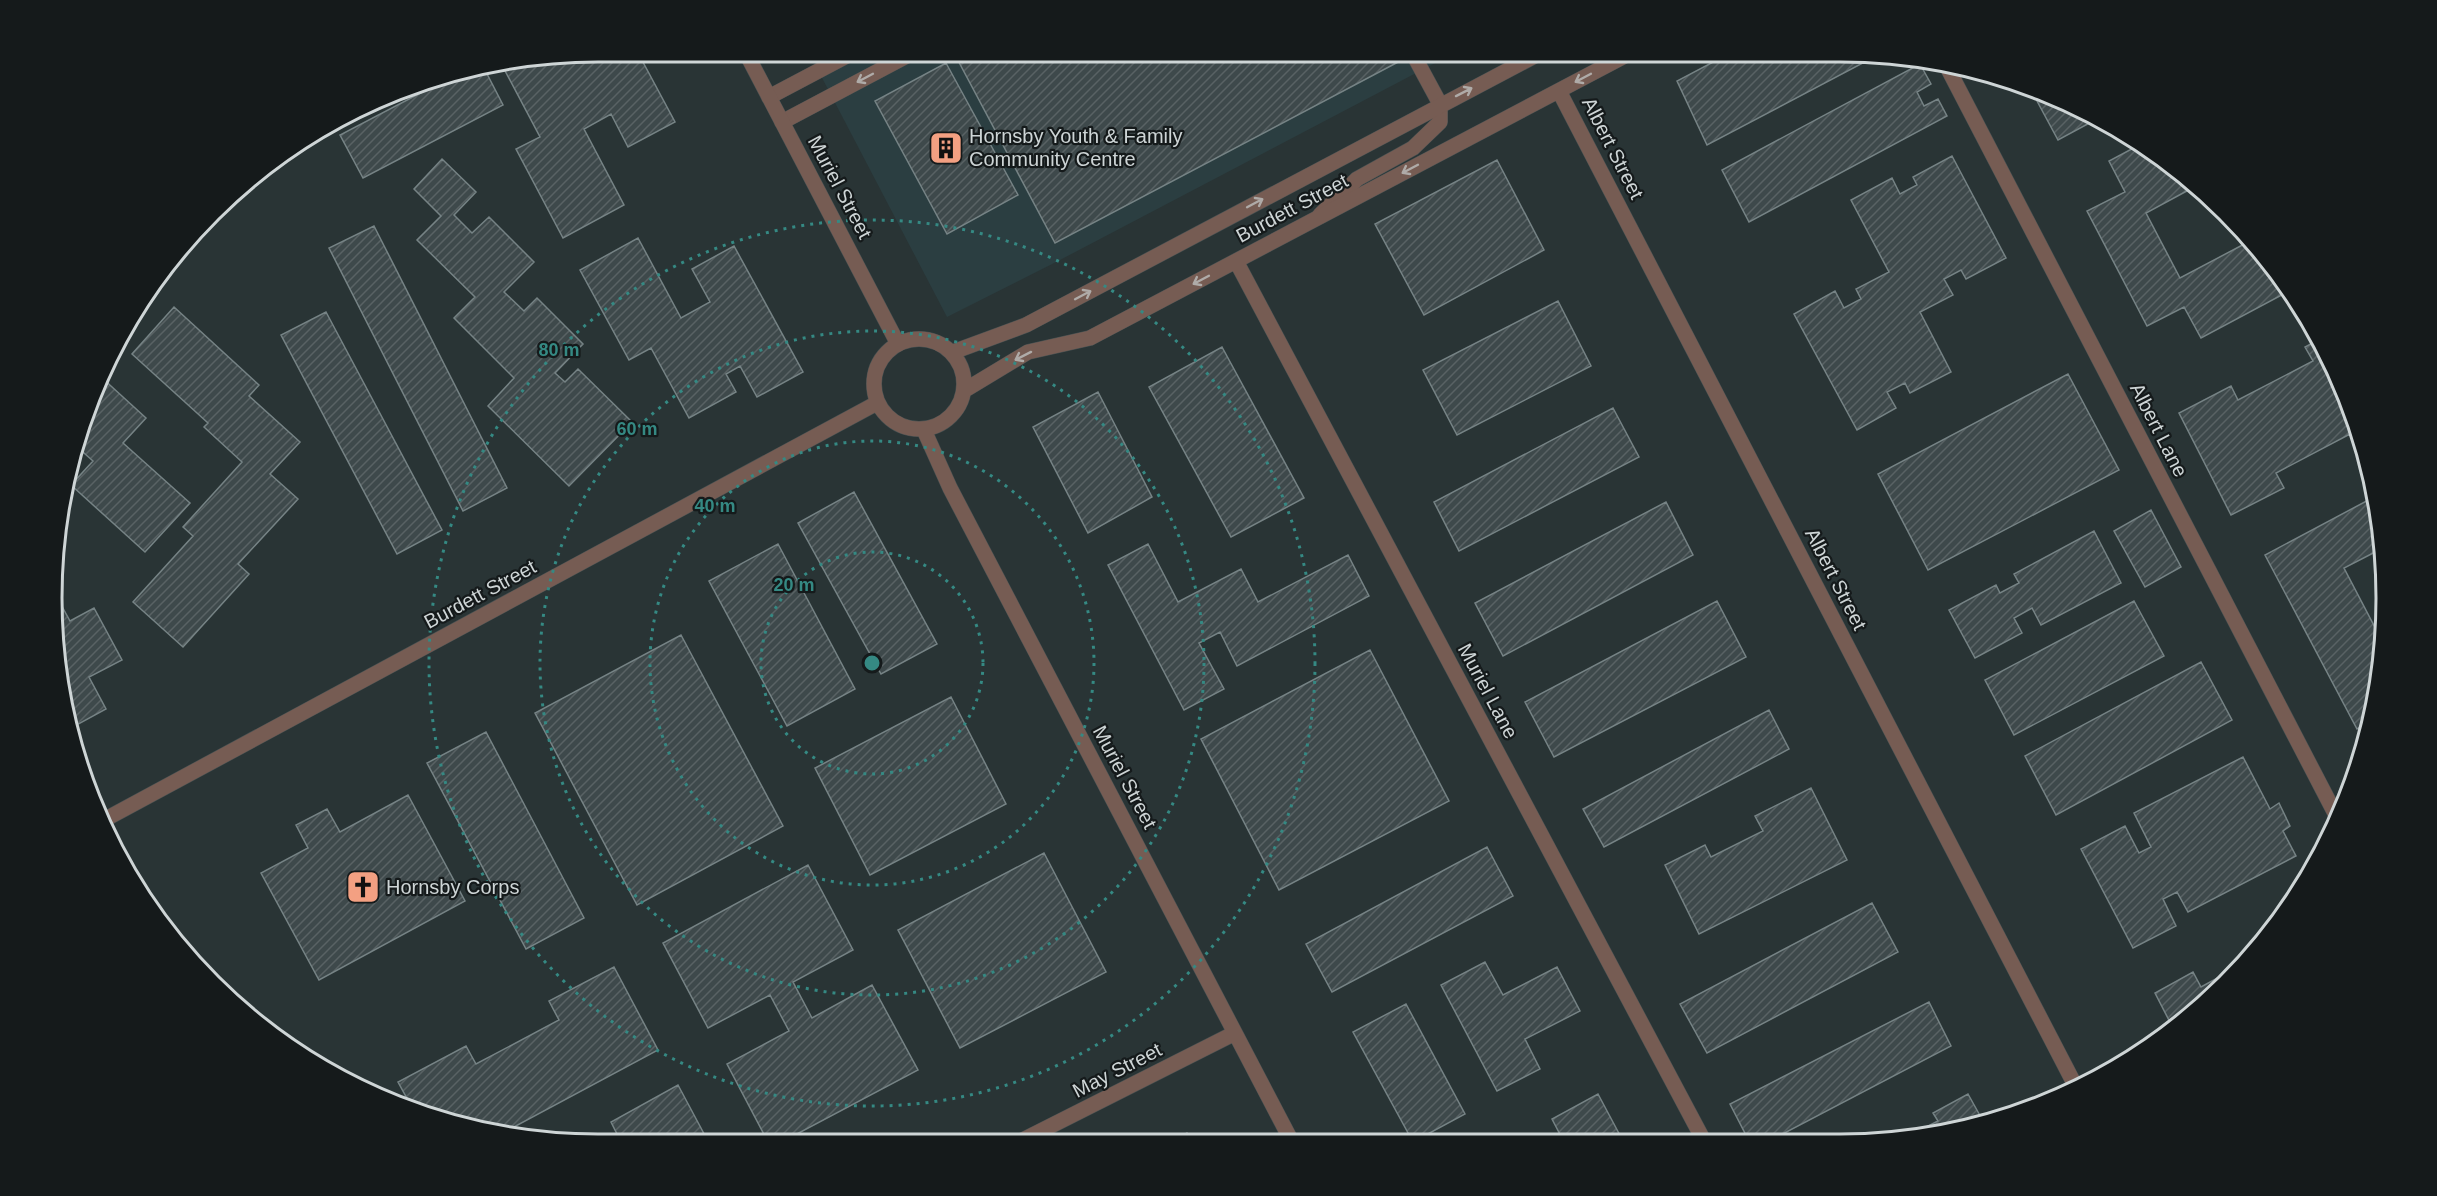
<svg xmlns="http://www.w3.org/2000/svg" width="2437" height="1196" font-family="Arial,sans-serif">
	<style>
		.built { fill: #2b3e41 }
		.building { fill: url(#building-hatch); stroke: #768385; stroke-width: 1.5 }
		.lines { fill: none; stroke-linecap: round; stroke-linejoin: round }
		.service-casing { stroke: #475152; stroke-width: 16 }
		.minor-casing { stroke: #475152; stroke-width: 16 }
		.service { stroke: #765c53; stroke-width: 15 }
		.minor { stroke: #765c53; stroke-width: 15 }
		.oneway { stroke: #afaba8 }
		.ring { fill: none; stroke: #358983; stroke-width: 3; stroke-dasharray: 3 6 }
		.labels { text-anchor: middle; stroke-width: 4.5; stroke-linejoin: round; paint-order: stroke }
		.poi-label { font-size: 20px; fill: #ced5d6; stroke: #151a1b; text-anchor: start }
		.street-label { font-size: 20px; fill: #ced5d6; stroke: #151a1b }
		.rim { fill: none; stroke: #ced5d6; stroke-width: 3 }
		.centre { fill: #358983; stroke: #151a1b; stroke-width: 3 }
		.ring-label { font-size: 18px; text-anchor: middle; font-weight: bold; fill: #358983; stroke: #151a1b; stroke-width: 4.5; stroke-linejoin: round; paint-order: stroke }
	</style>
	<defs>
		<pattern id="building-hatch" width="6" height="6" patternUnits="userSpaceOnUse" patternTransform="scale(1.5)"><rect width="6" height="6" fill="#3e494b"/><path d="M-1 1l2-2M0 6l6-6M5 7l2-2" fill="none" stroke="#596264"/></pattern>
	</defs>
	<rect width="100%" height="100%" fill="#293435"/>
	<path class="built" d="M808,51H1458L1060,260L947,317Z"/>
	<path class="building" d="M598,51H637L675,122L628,147L611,114L584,129L624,205L563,238L516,149L540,137L503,67Z
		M953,51H1419L1055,243Z
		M1734,51H1839L1878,55L1707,145L1677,81Z
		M946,63L1018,195L947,234L875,101Z
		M1920,64L1931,84L1917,92L1924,106L1938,99L1947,116L1749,222L1722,170Z
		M485,70L503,105L363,178L340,135L455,75Z
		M2030,88L2049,93L2097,119L2058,140Z
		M2143,143L2196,186L2146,213L2180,278L2250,241L2291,290L2201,338L2184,307L2147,326L2087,211L2125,192L2109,161Z
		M1952,156L2006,258L1966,279L1961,270L1944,279L1953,295L1920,312L1951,372L1910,393L1905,383L1887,392L1896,408L1857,430L1794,314L1835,291L1844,308L1861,299L1856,289L1889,272L1851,200L1892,178L1900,194L1917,185L1913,177Z
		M442,159L476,192L454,215L472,233L489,217L534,262L504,292L524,311L537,298L583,344L555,373L565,382L578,369L632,422L569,486L488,406L514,378L454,318L475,297L417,240L441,216L414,189Z
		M1497,160L1544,250L1424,315L1375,224Z
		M374,226L507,488L463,511L329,248Z
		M638,238L681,318L710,302L692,269L734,246L803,372L757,397L740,366L726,374L736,392L689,418L651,348L629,360L580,270Z
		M1558,301L1591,366L1457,435L1423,370Z
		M174,307L259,385L249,396L300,442L270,474L298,499L238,564L249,574L183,647L133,602L193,536L183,527L242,462L204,427L208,423L132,354Z
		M326,312L442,530L397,554L281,335Z
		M2318,340L2344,389L2362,446L2358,448L2350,434L2276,473L2284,488L2231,515L2179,413L2231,386L2238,400L2313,361L2305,347Z
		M1222,347L1304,498L1231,537L1149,387Z
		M2068,374L2119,470L1928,570L1878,474Z
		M100,376L146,418L123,443L190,503L145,552L71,485L93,461L75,445L93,389Z
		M1098,392L1152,497L1088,533L1033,427Z
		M1613,408L1639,457L1459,551L1434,502Z
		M854,492L937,644L881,674L798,523Z
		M2376,496L2381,549L2344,568L2382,641L2375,705L2370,722L2357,729L2265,555Z
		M1666,502L1693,555L1503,656L1475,603Z
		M2151,510L2181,567L2145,587L2114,531Z
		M2094,531L2121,583L2041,625L2032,608L2014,618L2022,633L1975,658L1949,610L1996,585L2000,593L2019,583L2014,574Z
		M778,544L855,689L787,726L709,581Z
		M1148,544L1178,602L1241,569L1258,602L1348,555L1369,596L1237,666L1220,632L1199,643L1224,689L1184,710L1108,565Z
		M58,599L70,621L94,608L122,660L89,677L106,709L73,727L56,670Z
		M1717,601L1746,657L1554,757L1525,702Z
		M2134,601L2164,656L2014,735L1985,680Z
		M681,635L783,826L637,905L535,713Z
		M1370,650L1449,801L1279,890L1201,739Z
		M2201,662L2232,720L2056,815L2025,756Z
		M951,697L1006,804L870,875L815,768Z
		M1769,710L1789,749L1604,847L1583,809Z
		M486,732L584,918L526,949L427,763Z
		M2243,757L2270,809L2279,803L2290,826L2283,831L2296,856L2188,912L2177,892L2163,899L2176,926L2133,948L2081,849L2125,826L2139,853L2151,847L2134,813Z
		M1811,788L1847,860L1699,934L1665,865L1705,845L1711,857L1763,831L1755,816Z
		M408,795L465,901L319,980L261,873L308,848L296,825L327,809L340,832Z
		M1487,847L1513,896L1332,992L1306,944Z
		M1044,853L1106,972L960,1048L898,930Z
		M808,865L853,950L793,982L812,1018L872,985L918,1070L778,1144H769L727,1064L789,1031L770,995L708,1028L663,943Z
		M1872,903L1898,952L1707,1053L1680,1004Z
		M155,910L168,935L152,912Z
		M1485,962L1503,995L1557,967L1580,1011L1525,1039L1540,1069L1497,1091L1441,985Z
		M614,967L658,1050L499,1135L414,1111L398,1082L466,1046L476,1064L559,1020L549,1001Z
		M2236,968L2174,1030L2155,993L2193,972L2201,987Z
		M1929,1002L1951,1046L1769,1141H1749L1730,1104Z
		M1406,1004L1465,1114L1413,1142L1353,1032Z
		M678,1085L710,1145H615L621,1142L611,1122Z
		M1598,1094L1623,1141L1564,1142L1552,1119Z
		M1968,1094L1983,1121L1911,1140H1901L1938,1121L1933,1113Z
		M1187,1133L1192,1143H1167Z"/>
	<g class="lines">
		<defs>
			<path id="service" d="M1944,61L2338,819
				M769,97L856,51
				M782,122L916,51
				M1320,215L1357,179L1413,148L1440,122V104L1413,54"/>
			<path id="minor" d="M745,51L898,344
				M1559,91L2076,1087
				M1236,261L1704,1141
				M874 384a45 45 0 1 1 90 0a45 45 0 1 1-90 0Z
				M953,352L1026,325L1544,51
				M965,390L1028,352L1090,338L1634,51
				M924,430L950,488L1292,1142
				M102,821L877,403
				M1017,1143L1235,1033"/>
		</defs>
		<use href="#service" class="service-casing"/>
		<use href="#minor" class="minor-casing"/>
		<use href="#service" class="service"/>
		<use href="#minor" class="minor"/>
	</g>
	<defs><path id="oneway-shaft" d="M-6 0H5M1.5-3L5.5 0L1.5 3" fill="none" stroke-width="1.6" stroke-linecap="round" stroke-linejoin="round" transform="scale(1.5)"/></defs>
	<g class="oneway">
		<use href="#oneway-shaft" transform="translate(865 78) rotate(152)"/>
		<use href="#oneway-shaft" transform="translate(1583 78) rotate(152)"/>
		<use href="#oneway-shaft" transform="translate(1464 92) rotate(-27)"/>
		<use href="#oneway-shaft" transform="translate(1410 169) rotate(152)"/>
		<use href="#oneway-shaft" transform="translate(1255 203) rotate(-28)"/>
		<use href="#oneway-shaft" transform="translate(1201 280) rotate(152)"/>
		<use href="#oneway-shaft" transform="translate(1083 295) rotate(-28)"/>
		<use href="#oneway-shaft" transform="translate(1023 356) rotate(153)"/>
	</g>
	<g class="ring">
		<circle cx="872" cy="663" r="111"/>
		<circle cx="872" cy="663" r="222"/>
		<circle cx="872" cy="663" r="332"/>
		<circle cx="872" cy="663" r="443"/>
	</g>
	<defs>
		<symbol id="building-square" viewBox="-11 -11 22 22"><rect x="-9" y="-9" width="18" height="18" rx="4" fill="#f3a082" stroke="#151a1b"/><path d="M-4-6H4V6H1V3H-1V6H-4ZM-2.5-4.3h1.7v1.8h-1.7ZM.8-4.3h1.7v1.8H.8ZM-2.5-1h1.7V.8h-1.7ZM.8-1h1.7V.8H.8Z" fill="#111"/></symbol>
		<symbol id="church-square" viewBox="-11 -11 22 22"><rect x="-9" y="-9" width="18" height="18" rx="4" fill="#f3a082" stroke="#151a1b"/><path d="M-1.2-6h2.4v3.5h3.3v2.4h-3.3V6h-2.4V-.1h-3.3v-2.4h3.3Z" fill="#111"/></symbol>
	</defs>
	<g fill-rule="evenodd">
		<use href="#building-square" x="927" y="129" width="38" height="38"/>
		<use href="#church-square" x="344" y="868" width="38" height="38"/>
	</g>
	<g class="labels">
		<g class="poi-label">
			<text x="969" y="143">Hornsby Youth &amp; Family<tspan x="969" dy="23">Community Centre</tspan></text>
			<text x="386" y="894">Hornsby Corps</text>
		</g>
		<g class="street-label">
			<text transform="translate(1613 148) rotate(63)" y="7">Albert Street</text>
			<text transform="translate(840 187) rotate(62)" y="7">Muriel Street</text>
			<text transform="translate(1292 208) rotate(-28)" y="7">Burdett Street</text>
			<text transform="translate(2159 430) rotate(63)" y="7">Albert Lane</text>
			<text transform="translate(1836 579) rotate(63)" y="7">Albert Street</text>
			<text transform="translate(480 594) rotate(-28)" y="7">Burdett Street</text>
			<text transform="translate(1488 691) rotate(62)" y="7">Muriel Lane</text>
			<text transform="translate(1125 777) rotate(62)" y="7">Muriel Street</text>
			<text transform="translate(1117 1070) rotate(-27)" y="7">May Street</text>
		</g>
	</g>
	<path d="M0 0H2437V1196H0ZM598 62H1840A536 536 0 0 1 2376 598V598A536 536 0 0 1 1840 1134H598A536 536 0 0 1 62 598V598A536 536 0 0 1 598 62Z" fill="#151a1b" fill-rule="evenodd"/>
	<path class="rim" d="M598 62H1840A536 536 0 0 1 2376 598V598A536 536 0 0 1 1840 1134H598A536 536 0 0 1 62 598V598A536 536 0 0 1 598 62Z"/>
	<circle cx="872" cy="663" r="9" class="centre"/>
	<g class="ring-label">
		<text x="559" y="356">80 m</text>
		<text x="637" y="435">60 m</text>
		<text x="715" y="512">40 m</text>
		<text x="794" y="591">20 m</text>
	</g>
</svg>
